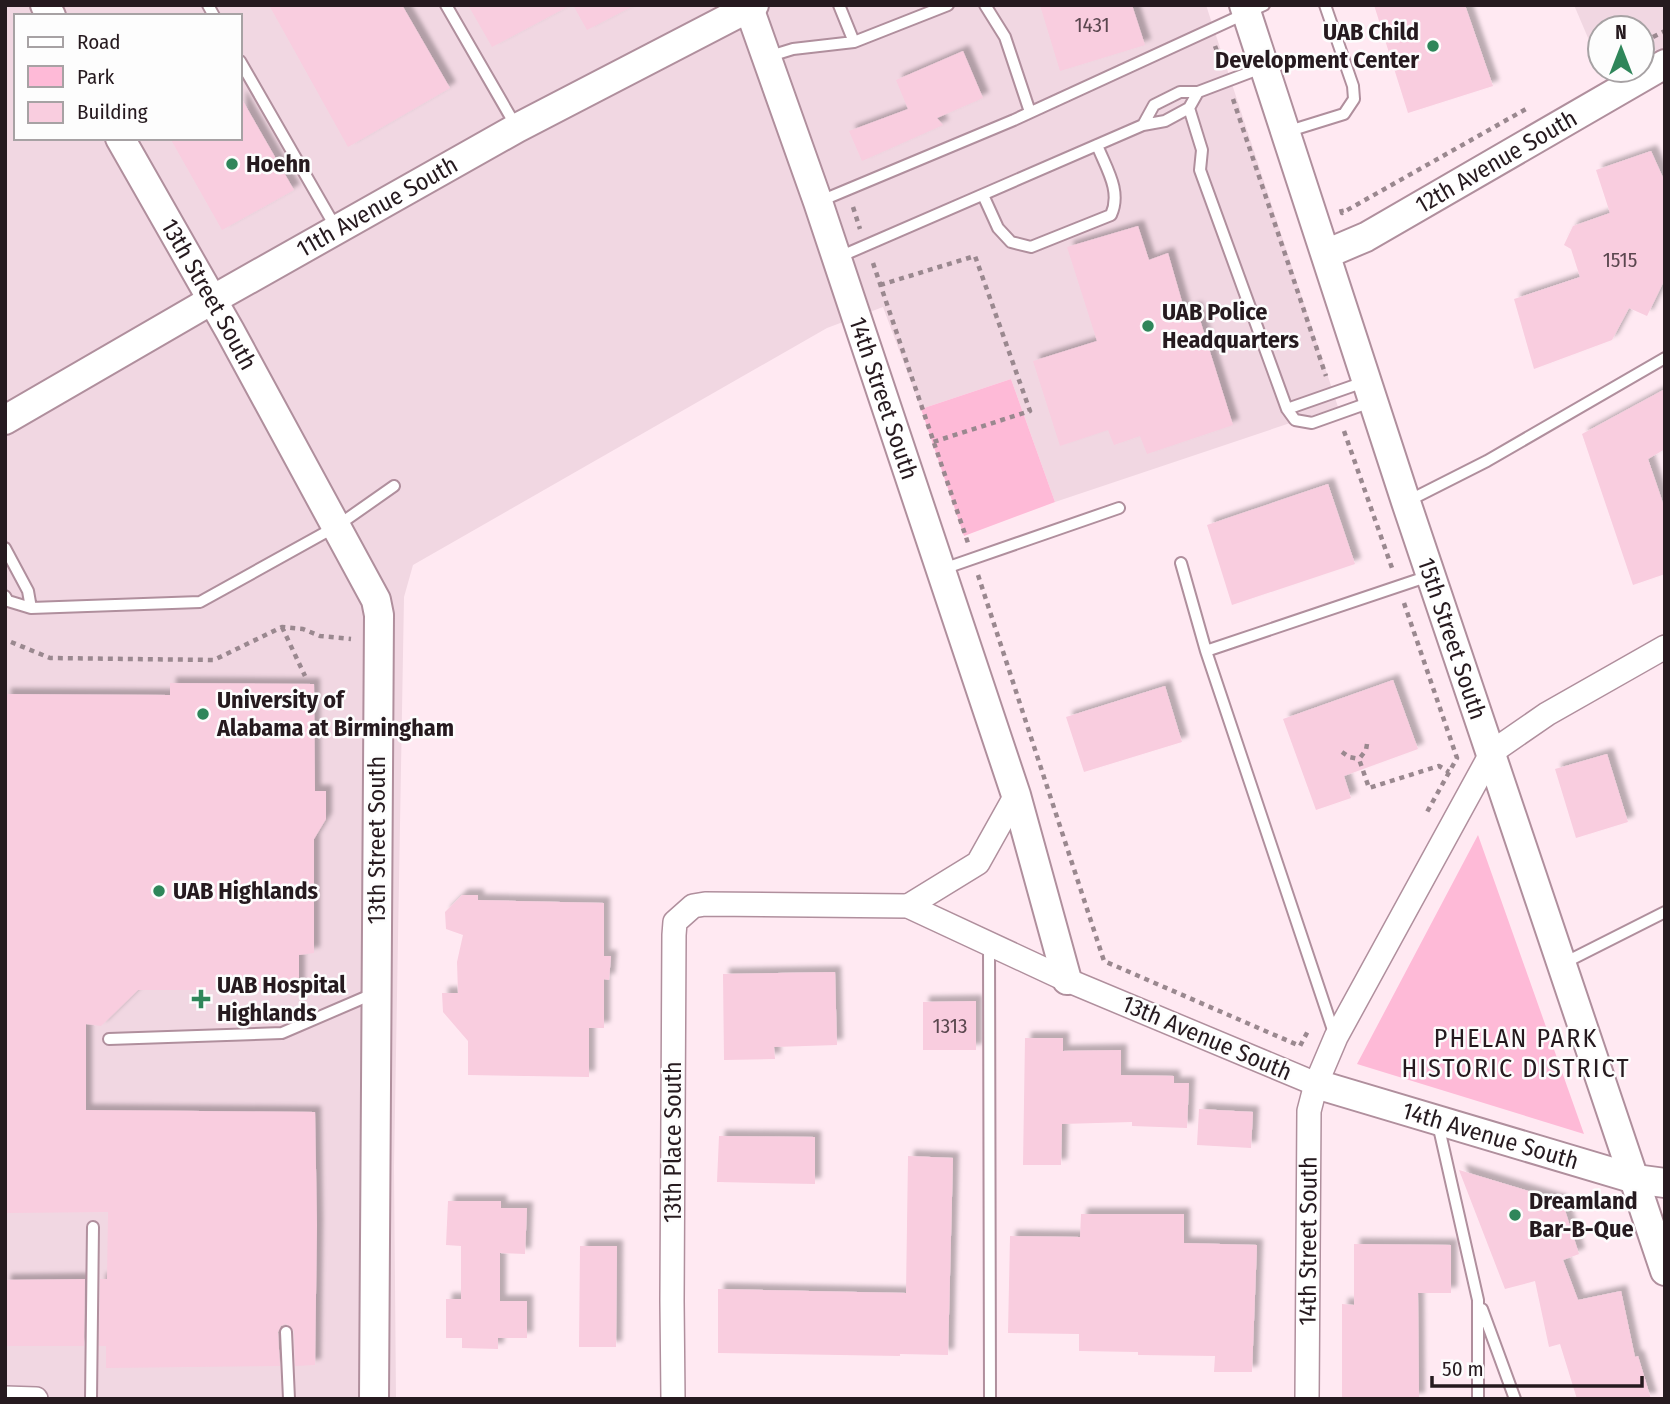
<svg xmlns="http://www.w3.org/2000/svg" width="1670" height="1404" font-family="'Fira Sans Condensed',sans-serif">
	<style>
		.built { fill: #f1d7e2; fill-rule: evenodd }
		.green { fill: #febad7 }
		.building { fill: #f9cddf; filter: url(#shadow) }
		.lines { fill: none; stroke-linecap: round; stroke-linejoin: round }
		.service-casing { stroke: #b08f9d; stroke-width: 14 }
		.minor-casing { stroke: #b08f9d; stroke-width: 26 }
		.tertiary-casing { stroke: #b08f9d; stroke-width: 32 }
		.path { stroke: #9a888f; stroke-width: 4.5; stroke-dasharray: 5 5; stroke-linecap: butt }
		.service { stroke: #fff; stroke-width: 10 }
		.minor { stroke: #fff; stroke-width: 23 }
		.tertiary { stroke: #fff; stroke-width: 28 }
		.poi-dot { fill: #2f865a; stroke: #fdfdfd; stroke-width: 2.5 }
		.labels { text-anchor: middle; stroke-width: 5; stroke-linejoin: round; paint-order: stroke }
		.number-label { font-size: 21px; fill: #5b474f }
		.poi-label { font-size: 24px; font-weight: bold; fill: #261a1f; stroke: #fdfdfd; text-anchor: start }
		.street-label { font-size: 24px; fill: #261a1f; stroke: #fdfdfd }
		.neighbourhood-label { font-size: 26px; letter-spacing: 2px; fill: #261a1f; stroke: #fdfdfd }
	</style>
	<defs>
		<filter id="shadow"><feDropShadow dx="6" dy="-6" stdDeviation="2" flood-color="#0004"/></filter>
	</defs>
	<rect width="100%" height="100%" fill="#ffe9f2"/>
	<path class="built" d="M5,5H1206L1338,407L1055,502L1011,379L921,409L883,307L827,328L413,565L404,597L394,1167L396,1399H5ZM16,16H240V138H16Z
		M1574,5H1665V64L1612,95L1602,70H1642V28H1600V66Z"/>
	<path class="green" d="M1011,379L1055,502L964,536L921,409Z
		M1478,835L1584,1134L1357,1064Z"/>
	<path class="building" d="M269,5H402L450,88L348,147Z
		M468,5H571L492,47Z
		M573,5H635L587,30Z
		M1040,5H1132L1145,45L1060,71Z
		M1374,5H1465L1493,86L1408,113Z
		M963,51L983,98L937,118L943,125L862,161L849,131L908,109L896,80Z
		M240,96L294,190L222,230L170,138H240Z
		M1651,151L1665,182V279L1647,316L1629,308L1612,340L1534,369L1514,299L1580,277L1571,249L1564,245L1573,226L1610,213L1596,170Z
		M1138,226L1149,260L1168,253L1185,312L1196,307L1233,425L1147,454L1140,436L1114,445L1108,430L1060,446L1033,361L1097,341L1067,247Z
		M1665,389V449L1648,459L1665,509V574L1633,585L1582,434Z
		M1328,484L1355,564L1232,605L1207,525Z
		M1393,680L1418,749L1344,776L1351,798L1316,810L1283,719Z
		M170,683L314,684L315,791H326V819L314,839V953L299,955V990H138L101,1026L86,1024V1110L315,1112L317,1225L315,1365L295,1366L294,1331L286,1324L281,1326L278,1332L280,1366L106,1368V1346H99L100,1279H107L108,1212L5,1213V694L170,695Z
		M1165,686L1182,742L1084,772L1066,717Z
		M1607,754L1628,822L1576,838L1555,769Z
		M462,895H478V900L604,903V956H611L609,980L604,979V1028H589V1077L468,1075V1041L443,1012L442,993H458L457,962L463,935L446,929L445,912Z
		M835,972L837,1045L774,1047L775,1059L724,1060L723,974Z
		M976,1001V1050H923V1002Z
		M1025,1038H1063V1051L1121,1050V1075L1174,1076V1083H1189L1187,1128L1132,1126V1122L1062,1124L1061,1165H1023Z
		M1199,1109L1253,1112L1251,1148L1197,1145Z
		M719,1136L815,1137V1184L717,1182Z
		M908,1156L953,1158L948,1355L900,1354V1356L718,1353V1289L906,1293Z
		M1459,1170L1562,1201L1579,1254L1563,1260L1578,1300L1621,1291L1635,1357L1638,1356L1651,1399H1577L1560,1344L1549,1347L1535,1281L1505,1289Z
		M448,1201H501V1208H527L525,1254L500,1253V1301H527V1338H498V1349L462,1348V1338H446V1299H461V1246L446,1245Z
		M1081,1214H1184V1243L1257,1245L1252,1372H1214L1215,1356L1138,1355V1352L1079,1351V1334L1008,1333L1010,1236L1080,1237Z
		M1354,1244L1451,1245V1293H1418L1419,1399H1342V1304L1354,1305Z
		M580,1246H617L616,1347H579Z
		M85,1279L84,1346H5V1280Z"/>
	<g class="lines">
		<defs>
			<path id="service" d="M208,5L214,16
				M446,5L517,128
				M839,5L854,42L948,5
				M985,5L1005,37L1030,112
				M767,57L793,49L854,42
				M240,61L336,228
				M1189,108L1202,150L1200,170L1287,409L1295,420L1312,423L1371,402
				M1143,125L1154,105L1180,92H1198L1264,67
				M1286,132L1344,114L1354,99L1353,86L1325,5
				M983,195L998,228L1011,242L1031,247L1111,215C1122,191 1106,168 1097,145
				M818,202L1014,120L1264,5
				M839,257L1143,125L1165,121L1189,108L1198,92
				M1287,409L1367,381
				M1406,502L1487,461L1665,358
				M5,548L28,591L31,608
				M1181,563L1206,651L1335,1036
				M943,569L1119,508
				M5,596L8,601L31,608L200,602L337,526L394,486
				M1206,651L1429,576
				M989,943L990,1399
				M1564,963L1665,912
				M109,1039L282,1033L375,993
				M1438,1124L1478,1300V1399
				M1482,1309L1515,1399
				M286,1332L289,1399
				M91,1399L93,1227"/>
			<g id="minor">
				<path d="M908,906L978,863L1016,795"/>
				<path d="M5,1398L36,1399"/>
				<path d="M673,1399L672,1301L674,935L675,922L693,906L705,904L908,906L1067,980L1316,1084"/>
				<path id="s1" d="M1307,1399L1309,1111L1316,1084L1336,1037L1492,752L1547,714L1665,647"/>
			</g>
			<g id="tertiary">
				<path d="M45,5L51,16"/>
				<path id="s2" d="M748,5L818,202L1016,795L1067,980"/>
				<path id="s3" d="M1244,5L1406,502L1665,1271"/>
				<path id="s4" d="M120,138L230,331L376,600L379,615L374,1399"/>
				<path id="s5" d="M1326,254L1366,237L1665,64"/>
				<path id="s6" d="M5,420L212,300L517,128L754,5"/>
				<path id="s7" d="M1316,1084L1635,1179L1665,1183"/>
			</g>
		</defs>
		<use href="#service" class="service-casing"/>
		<use href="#minor" class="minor-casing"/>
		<use href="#tertiary" class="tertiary-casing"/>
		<path class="path" d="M1653,37L1665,31
			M1215,46L1222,64
			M1233,99L1326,376
			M853,207L860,229
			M1341,209L1342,213L1526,109
			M873,263L968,543
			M880,285L975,256L1030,411L933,442
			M1344,431L1392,568
			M978,575L1104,961L1300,1046L1309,1029
			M1404,603L1457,758L1427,812
			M282,627L305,676
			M11,642L50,658L214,660L282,627L303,629L320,636L351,639
			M1367,744L1366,750L1359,759L1369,788L1439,766L1449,772
			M1342,752L1349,757L1359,759"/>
		<use href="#service" class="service"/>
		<use href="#minor" class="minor"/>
		<use href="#tertiary" class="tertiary"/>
	</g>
	<g class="poi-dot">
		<circle cx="1433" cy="46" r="7"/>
		<circle cx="232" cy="164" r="7"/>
		<circle cx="1148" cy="326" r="7"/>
		<circle cx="203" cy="714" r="7"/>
		<circle cx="159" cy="891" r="7"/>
		<path d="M197.5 988.5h7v7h7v7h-7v7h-7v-7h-7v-7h7z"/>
		<circle cx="1515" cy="1215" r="7"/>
	</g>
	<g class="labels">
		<g class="number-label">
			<text x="1092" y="32">1431</text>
			<text x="1620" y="267">1515</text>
			<text x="950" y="1033">1313</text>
		</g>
		<g class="poi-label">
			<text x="1419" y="40" text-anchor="end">UAB Child<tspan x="1419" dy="28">Development Center</tspan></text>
			<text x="246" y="172">Hoehn</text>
			<text x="1162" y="320">UAB Police<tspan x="1162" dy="28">Headquarters</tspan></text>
			<text x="217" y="708">University of<tspan x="217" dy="28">Alabama at Birmingham</tspan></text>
			<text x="173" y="899">UAB Highlands</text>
			<text x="217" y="993">UAB Hospital<tspan x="217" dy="28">Highlands</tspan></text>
			<text x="1529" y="1209">Dreamland<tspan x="1529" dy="28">Bar-B-Que</tspan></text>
		</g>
		<g class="street-label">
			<text dy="8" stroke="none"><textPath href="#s5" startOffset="194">12th Avenue South</textPath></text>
			<text dy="8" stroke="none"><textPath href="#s6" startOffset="429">11th Avenue South</textPath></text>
			<text dy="8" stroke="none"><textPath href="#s4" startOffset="180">13th Street South</textPath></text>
			<text dy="8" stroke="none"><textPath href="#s2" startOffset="416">14th Street South</textPath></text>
			<text dy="8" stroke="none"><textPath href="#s3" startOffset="667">15th Street South</textPath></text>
			<text transform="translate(377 840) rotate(-90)" y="8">13th Street South</text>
			<text transform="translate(1207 1038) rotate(23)" y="8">13th Avenue South</text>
			<text dy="8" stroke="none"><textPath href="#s7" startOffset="182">14th Avenue South</textPath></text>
			<text transform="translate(673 1142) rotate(-90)" y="8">13th Place South</text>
			<text dy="8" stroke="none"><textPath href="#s1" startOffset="158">14th Street South</textPath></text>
		</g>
		<g class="neighbourhood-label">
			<text x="1516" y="1047">PHELAN PARK<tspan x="1516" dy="30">HISTORIC DISTRICT</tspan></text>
		</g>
	</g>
	<rect width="1670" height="1404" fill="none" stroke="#261a1f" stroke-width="14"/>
	<rect x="14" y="14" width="228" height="126" fill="#fdfdfd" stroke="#a7a2a4" stroke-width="2"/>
	<rect x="28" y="37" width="35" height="10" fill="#ffffff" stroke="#a7a2a4" stroke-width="2"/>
	<text x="77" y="49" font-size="21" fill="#261a1f">Road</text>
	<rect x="28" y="66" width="35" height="21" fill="#febad7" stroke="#a7a2a4" stroke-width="2"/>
	<text x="77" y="84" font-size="21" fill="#261a1f">Park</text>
	<rect x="28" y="102" width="35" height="21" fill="#f9cddf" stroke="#a7a2a4" stroke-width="2"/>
	<text x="77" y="119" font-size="21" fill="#261a1f">Building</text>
	<g transform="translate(1621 49)"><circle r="33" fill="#fdfdfd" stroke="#a7a2a4" stroke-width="2"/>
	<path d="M0-5L12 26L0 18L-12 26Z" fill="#2f865a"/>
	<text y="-10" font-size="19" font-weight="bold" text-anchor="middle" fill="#261a1f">N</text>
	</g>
	<path d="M1432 1376v10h210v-10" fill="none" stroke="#261a1f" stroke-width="3.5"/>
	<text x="1442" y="1376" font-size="21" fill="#261a1f" stroke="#fdfdfd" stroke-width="5" paint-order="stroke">50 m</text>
</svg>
